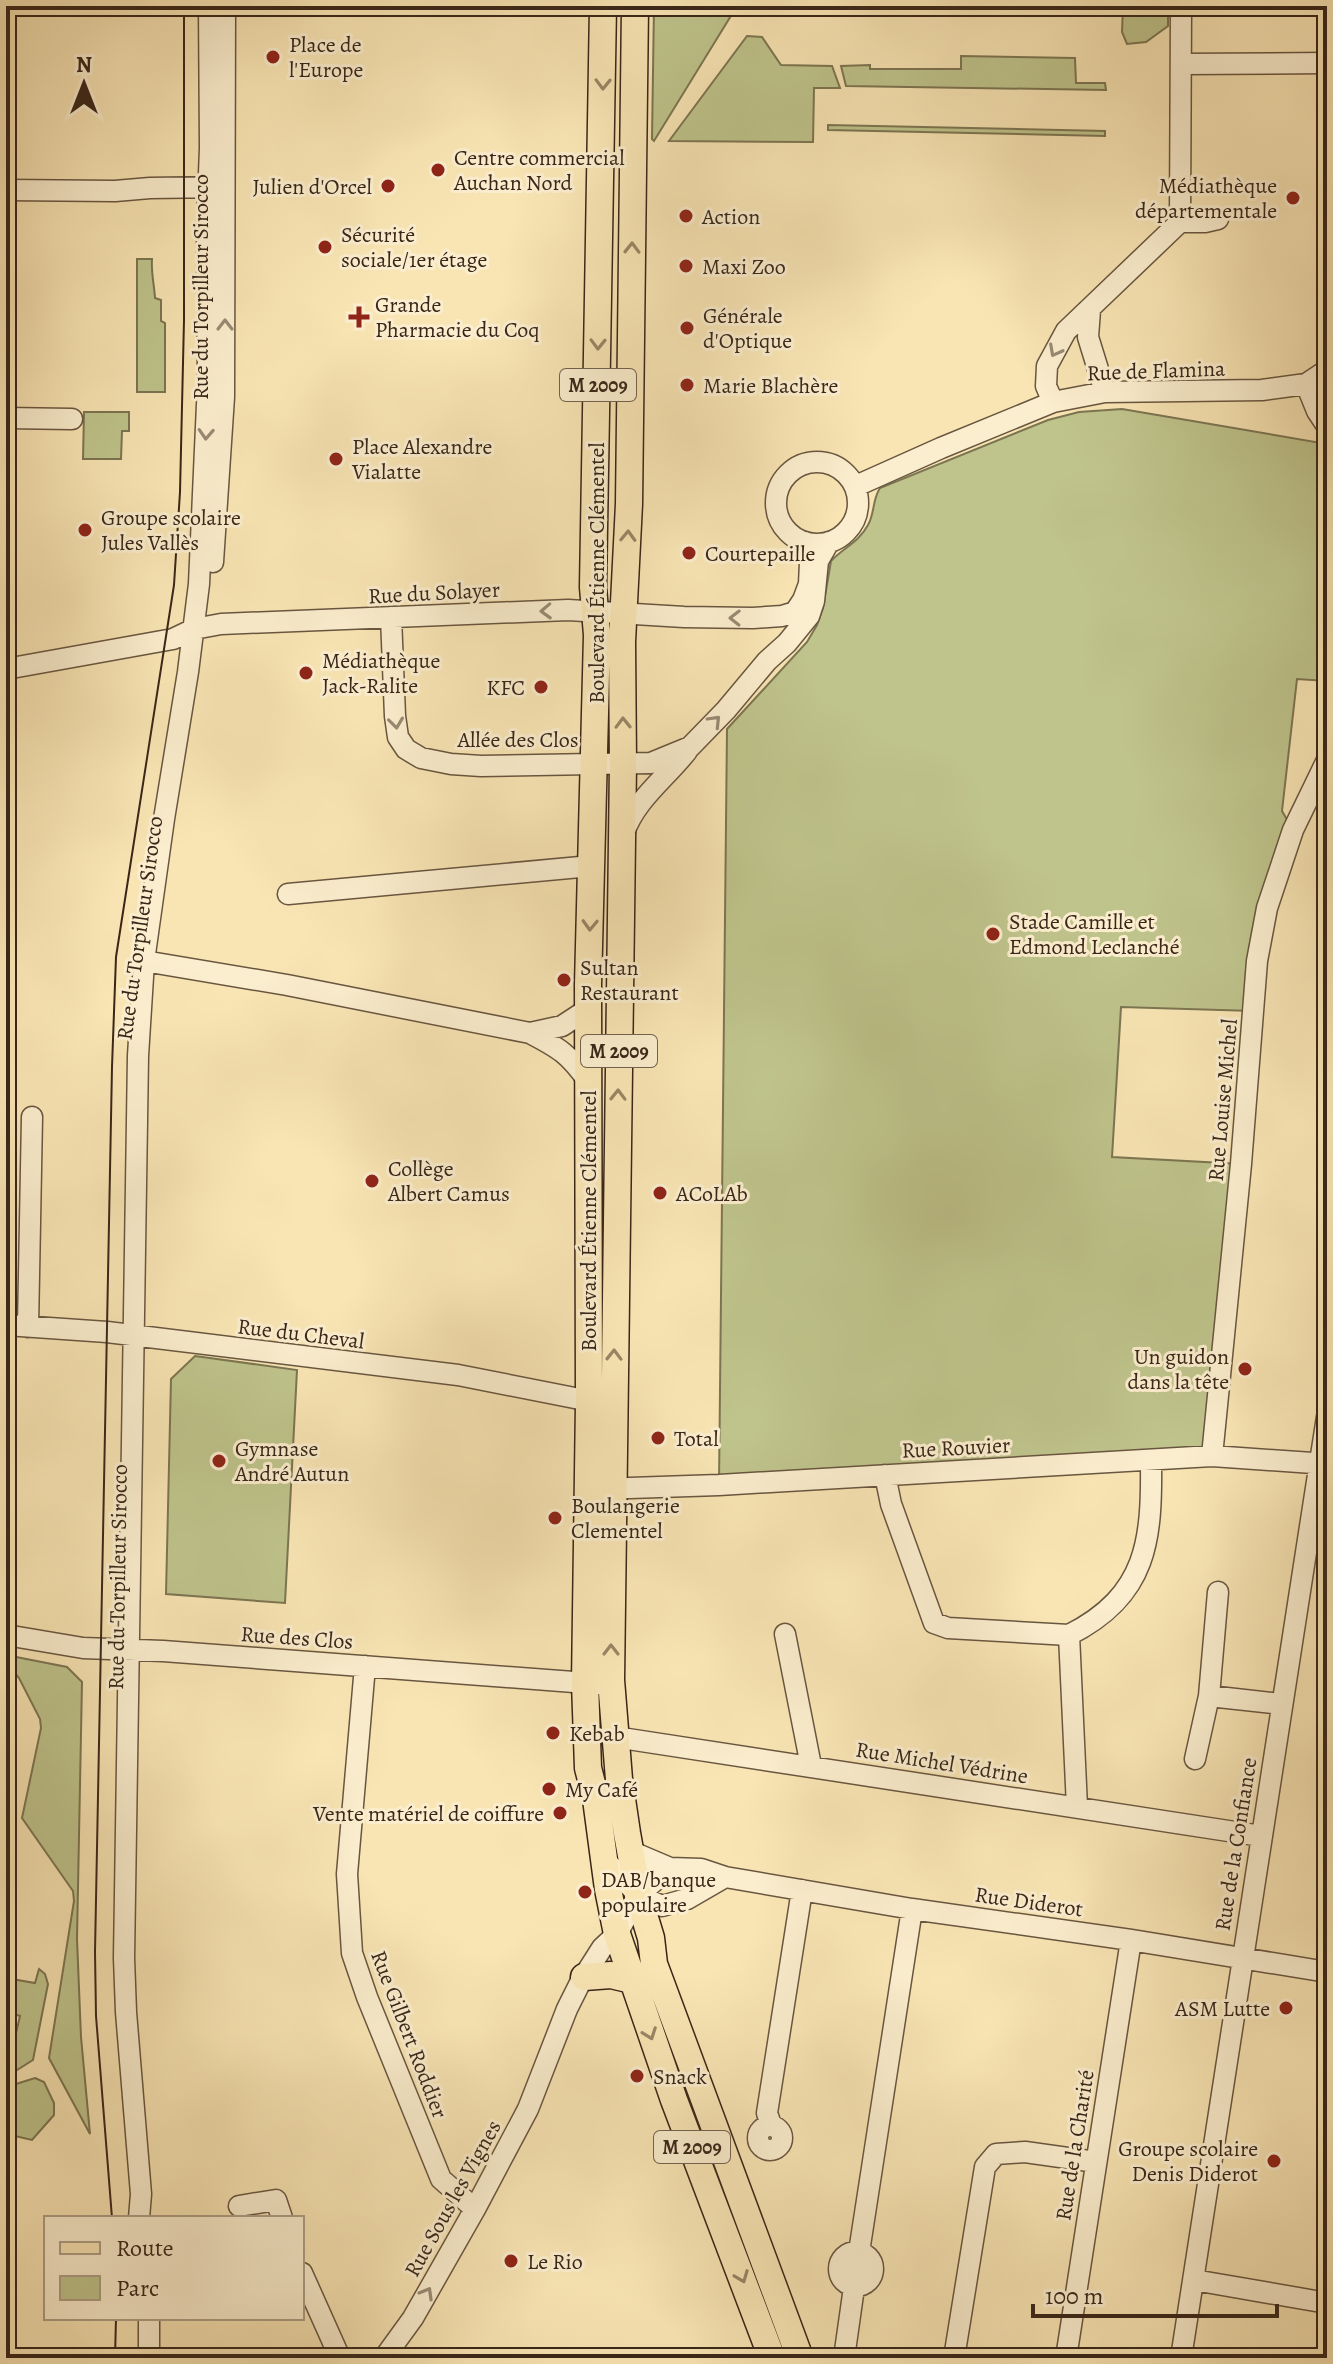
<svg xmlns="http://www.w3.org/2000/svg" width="1333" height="2364" font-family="Alegreya,serif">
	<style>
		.green { fill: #bfc48c; stroke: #7c7552; stroke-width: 2 }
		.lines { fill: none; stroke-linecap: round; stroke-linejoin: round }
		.minor-casing { stroke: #695640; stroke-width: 23 }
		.major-casing { stroke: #392619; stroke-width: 29 }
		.minor { stroke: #fbeece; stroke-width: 20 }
		.major { stroke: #f9e5b4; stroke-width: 26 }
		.tram { stroke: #392619; stroke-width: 2 }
		.oneway { stroke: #998666 }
		.oneway2 { stroke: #9a8a74 }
		.poi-dot { fill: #8f2418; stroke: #fbeece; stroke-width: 3 }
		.labels { text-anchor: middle; stroke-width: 6; stroke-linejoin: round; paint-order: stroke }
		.shield { fill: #fbeece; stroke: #73624f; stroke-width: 2 }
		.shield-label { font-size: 20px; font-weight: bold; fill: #392619 }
		.poi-label { font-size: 22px; fill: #392619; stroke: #fbeece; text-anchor: start }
		.street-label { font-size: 22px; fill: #392619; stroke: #fbeece }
	</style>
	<rect width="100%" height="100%" fill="#f9e5b4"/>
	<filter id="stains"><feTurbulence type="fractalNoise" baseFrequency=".0025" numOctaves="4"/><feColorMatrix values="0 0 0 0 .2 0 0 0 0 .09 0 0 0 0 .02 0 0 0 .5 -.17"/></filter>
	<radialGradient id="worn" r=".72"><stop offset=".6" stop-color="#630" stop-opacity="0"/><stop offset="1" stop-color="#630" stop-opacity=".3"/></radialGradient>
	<path class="green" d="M654,6H737L654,141L652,139Z
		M1123,6H1168V26L1146,42L1127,44L1122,32Z
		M747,36L762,37L781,65L832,66L840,88H814L813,142L669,141Z
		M961,56L1075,58L1076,83H1105L1106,90L846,86L841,66L870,65V69H961Z
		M828,125L1105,131V136L828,130Z
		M137,259H152C151,273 154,283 155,298L161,300V321L165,323V392H137Z
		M1122,409L1327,444V681L1297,679L1282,811L1293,830L1253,1011L1121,1007L1112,1157L1241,1164L1212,1456L719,1485L727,729L807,642L817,625L823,608L831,561C843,548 859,542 868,525C875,513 872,500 880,488L1048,420L1079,412Z
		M84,412H129V431H122L121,459H83Z
		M195,1356L297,1370L285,1603L166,1594L171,1379Z
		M6,1655L67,1667L82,1682L77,1939L81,2037L90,2134L49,2058L74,1901L73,1891L22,1818L41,1728L40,1719L19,1678L14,1672L6,1668Z
		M39,1969L45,1974L48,1984L33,2060L6,2077V2032L16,2033L20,2016L14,2014L15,2007L6,2005V1978L35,1983Z
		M35,2078L44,2082L54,2103V2115L32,2140L6,2134V2091L16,2084Z"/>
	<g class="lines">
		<defs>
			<path id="minor" d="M1181,64L1327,63
				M6,190L115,191L150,188L222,187
				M1180,222L1181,6
				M1090,310L1088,337L1105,392
				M1306,384L1317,411L1327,426
				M1053,402L1046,386L1047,366L1066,331L1180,222H1205L1218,219
				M6,418L72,419
				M776 503a41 41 0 1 1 82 0a41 41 0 1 1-82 0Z
				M856,486L941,448L1053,402L1105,392L1262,390L1306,384L1327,370
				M213,562L224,397L225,6
				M391,617L395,716L398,737L406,749L421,758L451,764L481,766L651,763L690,747L726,710L767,661L787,643L809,616L814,601L818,561L829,542
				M6,669L173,639L194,629L221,624L568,610L684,617L753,618L782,616L795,612L803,600L809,584L810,562L805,542
				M624,833C635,800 666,778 687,751
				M288,894L591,866
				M144,961L287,985L530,1033C559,1048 569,1054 588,1081
				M530,1033L562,1026L588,1009
				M6,1325L107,1332L458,1375L600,1403
				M28,1327L32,1117
				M1212,1456L1241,1164L1257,961L1267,908L1293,830L1327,760
				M885,1475L891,1504L934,1623L948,1628L1069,1635
				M600,1489L719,1485L1212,1456L1327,1464
				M785,1634L811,1766
				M6,1635L83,1648L163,1651L600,1684
				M365,1666L347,1874L352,1953L367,1997L441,2179L475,2209
				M1209,1696L1281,1704
				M615,1737L1261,1836
				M1195,1759L1209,1696L1218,1592
				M1077,1807L1069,1635C1148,1595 1152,1540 1151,1460
				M630,1851L670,1868L701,1869L725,1877L912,1909L1131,1940L1327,1972
				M606,1861L638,1895L662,1906L687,1899L725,1877
				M771,2125L767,2113L802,1890
				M758 2138a12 12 0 1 1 24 0a12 12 0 1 1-24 0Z
				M239,2206L276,2200L282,2218
				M139,2218L141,2194L126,2012L124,1958L138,1056L144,961L164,819L188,672L199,584L208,382L207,225L210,148L209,6
				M839 2269a17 17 0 1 1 34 0a17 17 0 1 1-34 0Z
				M302,2273L340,2358
				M1194,2280L1327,2303
				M149,2358V2318
				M384,2358L413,2318L475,2209L528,2109L567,2009L581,1981L602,1948L617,1934L638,1895L670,1868
				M844,2358L859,2252L912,1909
				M954,2358L985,2167L996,2154L1025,2152L1096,2162
				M1066,2358L1131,1940
				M1181,2358L1327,1417"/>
			<path id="major" d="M603,6L593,587L597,635L588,985L589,1402L585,1683L588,1768L596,1799L608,1889L617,1934L674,2100L772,2358
				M635,6L629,504L622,642L623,764L611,1680L619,1779L627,1833L638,1895L651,1938L654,1964L800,2358
				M584,1977L611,1975L632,1980"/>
		</defs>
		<use href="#minor" class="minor-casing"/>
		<use href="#major" class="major-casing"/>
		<use href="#minor" class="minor"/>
		<use href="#major" class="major"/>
		<path class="tram" d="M112,2218L96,2016L95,1952L112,1067L116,957L174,585L180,492L184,320V6
			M115,2358L116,2318"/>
	</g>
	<defs><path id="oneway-chevron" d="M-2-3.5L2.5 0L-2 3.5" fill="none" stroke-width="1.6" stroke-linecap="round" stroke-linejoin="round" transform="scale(2)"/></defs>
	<g class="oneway">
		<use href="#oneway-chevron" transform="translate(603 84) rotate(91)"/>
		<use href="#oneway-chevron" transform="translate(632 248) rotate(-89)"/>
		<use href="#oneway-chevron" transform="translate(598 344) rotate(91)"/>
		<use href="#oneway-chevron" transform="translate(628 536) rotate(-88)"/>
		<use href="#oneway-chevron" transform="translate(623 723) rotate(-91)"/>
		<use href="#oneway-chevron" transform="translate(590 925) rotate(92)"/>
		<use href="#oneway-chevron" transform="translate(618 1095) rotate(-89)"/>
		<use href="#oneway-chevron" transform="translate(614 1355) rotate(-89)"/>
		<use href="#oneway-chevron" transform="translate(611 1650) rotate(-90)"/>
		<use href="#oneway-chevron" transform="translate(650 2034) rotate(70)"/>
		<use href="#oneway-chevron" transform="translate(742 2277) rotate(69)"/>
	</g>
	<g class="oneway2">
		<use href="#oneway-chevron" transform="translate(225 325) rotate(-90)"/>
		<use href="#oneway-chevron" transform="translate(1055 351) rotate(118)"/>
		<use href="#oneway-chevron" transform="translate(206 434) rotate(93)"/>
		<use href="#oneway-chevron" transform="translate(546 611) rotate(178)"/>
		<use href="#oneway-chevron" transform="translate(735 618) rotate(-179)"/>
		<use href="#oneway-chevron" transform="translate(715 721) rotate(-46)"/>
		<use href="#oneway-chevron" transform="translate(396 723) rotate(83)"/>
		<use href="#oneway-chevron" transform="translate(427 2293) rotate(-60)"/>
	</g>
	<g class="poi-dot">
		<circle cx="273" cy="57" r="8"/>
		<circle cx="438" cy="170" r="8"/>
		<circle cx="388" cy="186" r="8"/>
		<circle cx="1293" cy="198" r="8"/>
		<circle cx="686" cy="216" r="8"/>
		<circle cx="325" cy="247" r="8"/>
		<circle cx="686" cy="266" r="8"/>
		<path d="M355 305h8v8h8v8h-8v8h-8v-8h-8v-8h8z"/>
		<circle cx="687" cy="328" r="8"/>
		<circle cx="687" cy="385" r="8"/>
		<circle cx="336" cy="459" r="8"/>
		<circle cx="85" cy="530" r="8"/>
		<circle cx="689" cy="553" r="8"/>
		<circle cx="306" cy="673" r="8"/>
		<circle cx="541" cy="687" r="8"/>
		<circle cx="993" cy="934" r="8"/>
		<circle cx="564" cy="980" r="8"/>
		<circle cx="372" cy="1181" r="8"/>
		<circle cx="660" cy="1193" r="8"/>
		<circle cx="1245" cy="1369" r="8"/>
		<circle cx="658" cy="1438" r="8"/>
		<circle cx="219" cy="1461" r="8"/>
		<circle cx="555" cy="1518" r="8"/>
		<circle cx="553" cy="1733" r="8"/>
		<circle cx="549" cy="1789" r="8"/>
		<circle cx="560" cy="1813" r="8"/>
		<circle cx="585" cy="1892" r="8"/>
		<circle cx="1286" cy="2008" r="8"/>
		<circle cx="637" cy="2076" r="8"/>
		<circle cx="1274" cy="2161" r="8"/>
		<circle cx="511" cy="2261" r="8"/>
	</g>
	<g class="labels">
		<g class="shield">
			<rect x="560" y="369" width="76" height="32" rx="6"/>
			<rect x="581" y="1035" width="76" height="32" rx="6"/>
			<rect x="654" y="2131" width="76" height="32" rx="6"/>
		</g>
		<g class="shield-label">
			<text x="598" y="392">M 2009</text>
			<text x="619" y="1058">M 2009</text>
			<text x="692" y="2154">M 2009</text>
		</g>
		<g class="poi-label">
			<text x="289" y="52">Place de<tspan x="289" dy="25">l'Europe</tspan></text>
			<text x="454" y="165">Centre commercial<tspan x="454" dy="25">Auchan Nord</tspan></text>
			<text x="1277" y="193" text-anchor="end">Médiathèque<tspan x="1277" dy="25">départementale</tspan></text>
			<text x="372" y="194" text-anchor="end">Julien d'Orcel</text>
			<text x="702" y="224">Action</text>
			<text x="341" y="242">Sécurité<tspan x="341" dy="25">sociale/1er étage</tspan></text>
			<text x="702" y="274">Maxi Zoo</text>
			<text x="375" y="312">Grande<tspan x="375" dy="25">Pharmacie du Coq</tspan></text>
			<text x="703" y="323">Générale<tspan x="703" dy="25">d'Optique</tspan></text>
			<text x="703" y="393">Marie Blachère</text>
			<text x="352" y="454">Place Alexandre<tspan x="352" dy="25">Vialatte</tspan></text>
			<text x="101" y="525">Groupe scolaire<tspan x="101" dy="25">Jules Vallès</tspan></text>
			<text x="705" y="561">Courtepaille</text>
			<text x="322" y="668">Médiathèque<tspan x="322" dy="25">Jack-Ralite</tspan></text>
			<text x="525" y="695" text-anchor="end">KFC</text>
			<text x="1009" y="929">Stade Camille et<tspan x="1009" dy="25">Edmond Leclanché</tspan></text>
			<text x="580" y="975">Sultan<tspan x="580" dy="25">Restaurant</tspan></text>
			<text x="388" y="1176">Collège<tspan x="388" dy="25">Albert Camus</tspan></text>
			<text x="676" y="1201">ACoLAb</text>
			<text x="1229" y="1364" text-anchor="end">Un guidon<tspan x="1229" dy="25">dans la tête</tspan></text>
			<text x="674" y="1446">Total</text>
			<text x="235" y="1456">Gymnase<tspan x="235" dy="25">André Autun</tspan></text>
			<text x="571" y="1513">Boulangerie<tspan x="571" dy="25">Clementel</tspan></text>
			<text x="569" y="1741">Kebab</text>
			<text x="565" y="1797">My Café</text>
			<text x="544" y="1821" text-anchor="end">Vente matériel de coiffure</text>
			<text x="601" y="1887">DAB/banque<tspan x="601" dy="25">populaire</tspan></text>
			<text x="1270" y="2016" text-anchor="end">ASM Lutte</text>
			<text x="653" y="2084">Snack</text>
			<text x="1258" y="2156" text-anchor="end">Groupe scolaire<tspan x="1258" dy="25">Denis Diderot</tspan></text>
			<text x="527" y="2269">Le Rio</text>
		</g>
		<g class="street-label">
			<text transform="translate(200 287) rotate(-90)" y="8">Rue du Torpilleur Sirocco</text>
			<text transform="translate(1156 370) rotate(-2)" y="8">Rue de Flamina</text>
			<text transform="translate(596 573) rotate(-90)" y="8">Boulevard Étienne Clémentel</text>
			<text transform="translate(434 592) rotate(-3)" y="8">Rue du Solayer</text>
			<text x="518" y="747">Allée des Clos</text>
			<text transform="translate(139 928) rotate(-82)" y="8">Rue du Torpilleur Sirocco</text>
			<text transform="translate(1222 1100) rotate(-85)" y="8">Rue Louise Michel</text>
			<text transform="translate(588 1221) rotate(-90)" y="8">Boulevard Étienne Clémentel</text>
			<text transform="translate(301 1333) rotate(7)" y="8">Rue du Cheval</text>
			<text transform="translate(956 1447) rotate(-3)" y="8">Rue Rouvier</text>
			<text transform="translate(117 1577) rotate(-89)" y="8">Rue du Torpilleur Sirocco</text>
			<text transform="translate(297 1637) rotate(4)" y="8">Rue des Clos</text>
			<text transform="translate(942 1762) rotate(9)" y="8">Rue Michel Védrine</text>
			<text transform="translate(1235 1844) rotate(-81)" y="8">Rue de la Confiance</text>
			<text transform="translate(1029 1901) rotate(8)" y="8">Rue Diderot</text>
			<text transform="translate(410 2034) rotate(69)" y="8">Rue Gilbert Roddier</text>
			<text transform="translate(1074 2145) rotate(-81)" y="8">Rue de la Charité</text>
			<text transform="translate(452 2198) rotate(-61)" y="8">Rue Sous les Vignes</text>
		</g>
	</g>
	<rect width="1333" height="2364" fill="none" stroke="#f9e5b4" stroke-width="32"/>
	<rect x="8" y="8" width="1317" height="2348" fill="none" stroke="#392619" stroke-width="4"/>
	<rect x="16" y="16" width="1301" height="2332" fill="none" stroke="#392619" stroke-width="2"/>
	<rect x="44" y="2216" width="260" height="104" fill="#fbeece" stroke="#ad9e86" stroke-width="2"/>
	<rect x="60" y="2242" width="40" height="12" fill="#f9e5b4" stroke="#ad9e86" stroke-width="2"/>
	<text x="116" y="2256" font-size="24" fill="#392619">Route</text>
	<rect x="60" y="2276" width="40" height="24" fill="#bfc48c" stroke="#ad9e86" stroke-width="2"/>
	<text x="116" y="2296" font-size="24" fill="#392619">Parc</text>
	<g transform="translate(84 84)" stroke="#fbeece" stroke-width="6" paint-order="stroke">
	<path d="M0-6L14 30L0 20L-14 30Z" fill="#392619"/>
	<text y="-12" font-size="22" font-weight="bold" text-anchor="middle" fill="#392619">N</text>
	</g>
	<path d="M1033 2304v12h244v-12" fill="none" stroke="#392619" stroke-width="4"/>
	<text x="1045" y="2304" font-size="24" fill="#392619" stroke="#fbeece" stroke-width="6" paint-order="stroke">100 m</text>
	<rect width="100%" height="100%" filter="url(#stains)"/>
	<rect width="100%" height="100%" fill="url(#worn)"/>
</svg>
